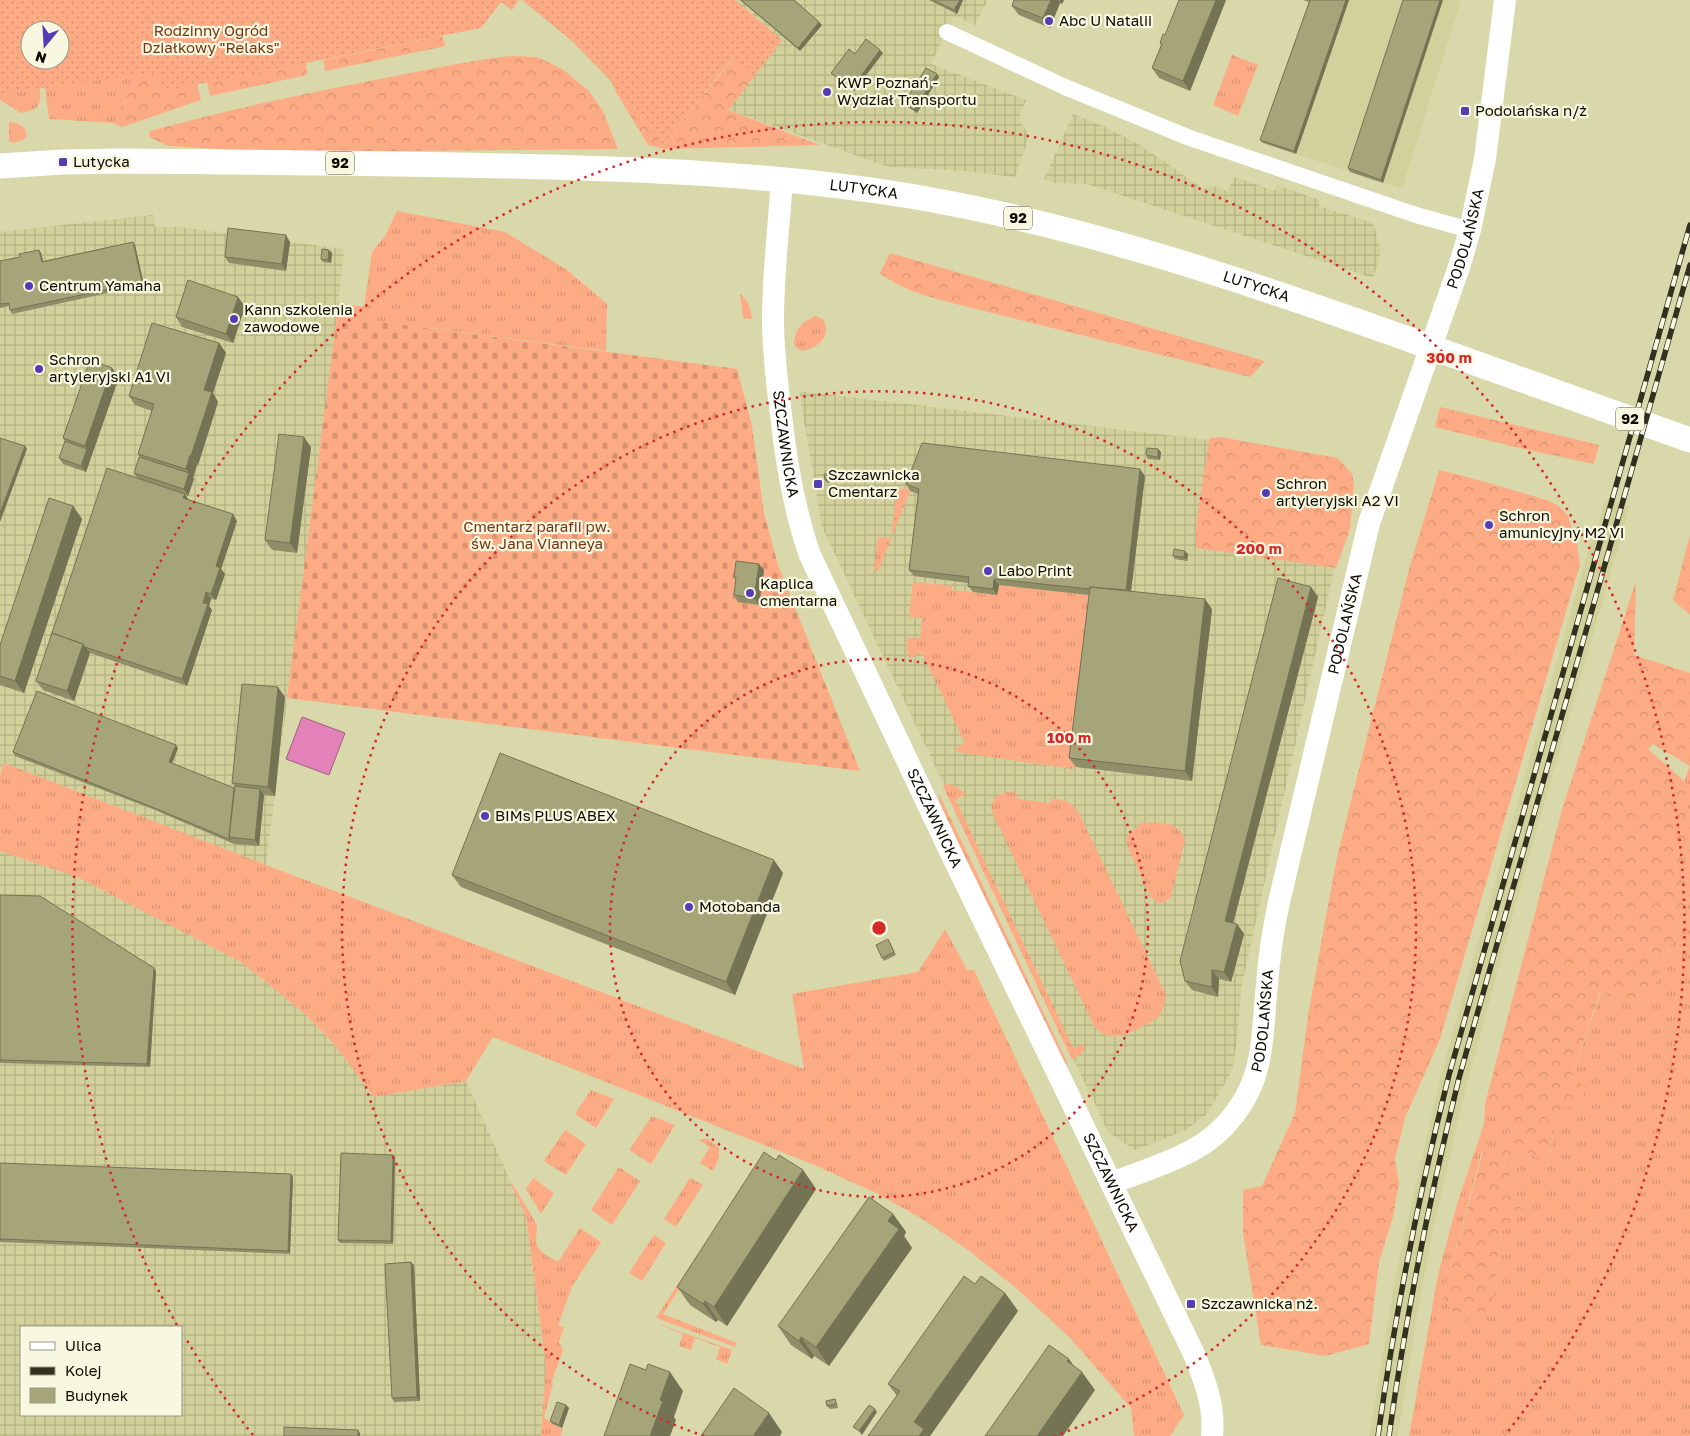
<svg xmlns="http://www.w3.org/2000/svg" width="1690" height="1436" font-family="'Golos Text',sans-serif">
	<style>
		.built { fill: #d3d19b }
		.industrial { fill: url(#industrial-grid); fill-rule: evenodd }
		.grass { fill: url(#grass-tufts) }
		.forest { fill: url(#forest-crowns) }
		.cemetery { fill: url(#cemetery-stones) }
		.garden { fill: url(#garden-dots); fill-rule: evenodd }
		.water { fill: #e282b8; stroke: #a25f81 }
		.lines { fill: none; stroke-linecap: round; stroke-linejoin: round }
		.street { stroke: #fff; stroke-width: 16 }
		.secondary { stroke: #fff; stroke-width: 22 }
		.primary { stroke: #fff; stroke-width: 25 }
		.rail-casing { stroke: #32311f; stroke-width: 5.5 }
		.rail { stroke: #f8f7e0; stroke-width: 4; stroke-dasharray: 11; stroke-linecap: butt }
		.wall { fill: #8f8e68 }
		.shaded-wall { fill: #747455 }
		.building { fill: #a6a579; stroke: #747455 }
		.ring { fill: none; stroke: #d62828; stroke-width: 2.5; stroke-dasharray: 2.5 5 }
		.poi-dot { fill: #543cb4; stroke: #f8f7e0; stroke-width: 2 }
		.labels { text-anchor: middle; stroke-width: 4.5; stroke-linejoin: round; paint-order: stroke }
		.shield { fill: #f8f7e0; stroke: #545244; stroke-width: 1 }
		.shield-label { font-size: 14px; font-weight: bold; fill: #0d0c01 }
		.poi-label { font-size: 15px; fill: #0d0c01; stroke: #f8f7e0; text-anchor: start }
		.park-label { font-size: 15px; fill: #743614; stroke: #f8f7e0 }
		.street-label { font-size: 15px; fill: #0d0c01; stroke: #f8f7e0 }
		.centre { fill: #d62828; stroke: #f8f7e0; stroke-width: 2.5 }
		.ring-label { font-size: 15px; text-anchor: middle; font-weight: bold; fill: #d62828; stroke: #f8f7e0; stroke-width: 4.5; stroke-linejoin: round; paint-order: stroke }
	</style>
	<defs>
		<pattern id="industrial-grid" width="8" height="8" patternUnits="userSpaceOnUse" patternTransform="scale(1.25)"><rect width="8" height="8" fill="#d3d19b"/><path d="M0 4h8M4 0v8" fill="none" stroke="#b4b284"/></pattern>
		<pattern id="grass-tufts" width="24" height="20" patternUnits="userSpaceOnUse" patternTransform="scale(1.25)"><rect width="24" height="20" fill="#fcab84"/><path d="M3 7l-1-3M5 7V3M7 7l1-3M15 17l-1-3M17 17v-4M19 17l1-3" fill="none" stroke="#d79270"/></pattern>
		<pattern id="forest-crowns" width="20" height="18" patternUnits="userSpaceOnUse" patternTransform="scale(1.25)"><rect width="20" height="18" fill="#fcab84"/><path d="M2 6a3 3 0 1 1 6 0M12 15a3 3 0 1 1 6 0" fill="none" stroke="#d79270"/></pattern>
		<pattern id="cemetery-stones" width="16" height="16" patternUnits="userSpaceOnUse" patternTransform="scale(1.25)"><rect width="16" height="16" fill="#fcab84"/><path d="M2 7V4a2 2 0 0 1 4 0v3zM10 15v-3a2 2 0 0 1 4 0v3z" fill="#d79270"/></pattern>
		<pattern id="garden-dots" width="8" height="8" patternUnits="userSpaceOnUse" patternTransform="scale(1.25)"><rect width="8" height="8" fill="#fcab84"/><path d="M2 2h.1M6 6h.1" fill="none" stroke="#d79270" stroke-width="1.8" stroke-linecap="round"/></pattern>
	</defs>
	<rect width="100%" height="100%" fill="#d9d8aa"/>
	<path class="built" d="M1303,0H1461L1402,189L1263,143L1312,3Z
		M1605,500L1630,506L1530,854L1466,1087L1433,1230L1415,1327L1398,1436H1369L1396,1273L1440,1078L1594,530L1597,531Z"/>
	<path class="industrial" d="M735,0H988L975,25L954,16L931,64L1026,100L1019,118L1029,137L1015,177L966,171L889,167L728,110L782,40Z
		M1073,114L1103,126L1138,144L1165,162L1203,189L1213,186L1227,191L1235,177L1275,191L1277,185L1320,200L1319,206L1373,223L1381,251L1373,278L1087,184L1053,183L1044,179Z
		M153,215L155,227H179L344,249L337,316L266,865L4,763L0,776V232Z
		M799,391L1209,440L1199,543L1336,561L1242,984L1237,1041L1232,1071L1207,1114L1186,1130L1135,1150L1108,1132L822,527Z
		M0,851L77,877L241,962L305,1014L333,1043L374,1097L466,1081L526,1217L546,1367L541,1436H0ZM21,1327H181V1415H21Z"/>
	<path class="grass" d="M1232,55L1258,65L1238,116L1213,105Z
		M132,74V87L113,123L49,119L45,87Z
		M40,88C41,107 39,109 21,113L0,100V94Z
		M9,122C18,122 27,127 27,137C21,141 16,144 9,141Z
		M397,211L505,232L567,270L607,304L606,351L337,316L338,303L364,307L372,252L385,236Z
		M740,294C748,300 751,308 752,319L743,318Z
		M815,316L823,319C824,322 827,328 826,331C825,343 812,349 802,351L795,347L794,343L796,332L803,323Z
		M904,488L910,491L878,571L874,569L878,537L891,538L897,490Z
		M913,582L952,586V590L997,595L999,585L1097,596L1076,767L1072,769L957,752L955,749L965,743L922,653L910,658L907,650V638H920L922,618L909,617Z
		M4,763L266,865L804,1069L792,994L918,972L945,929L967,970H974L1184,1415L1170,1436H1134L1131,1408L1071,1339L1015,1287L968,1250L924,1220L878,1194L819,1167L493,1037L466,1081L374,1097L333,1043L305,1014L241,962L77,877L0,851V776Z
		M1690,766V821L1684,781Z
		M945,784L953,785L966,794L955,799L1073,1048L1084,1044V1051L1072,1060L943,786Z
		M1008,792L1017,793V799L1051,803V798L1067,801L1078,811L1166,995C1164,1003 1163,1011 1158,1017C1152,1023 1144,1025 1137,1029C1119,1037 1109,1042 1094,1026L993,814L991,806L996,796Z
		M939,794L1068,1064H1066L1055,1052L939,801Z
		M1141,823C1161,823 1177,820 1185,840L1171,897L1162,904L1151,898L1127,845V836Z
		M1690,898V1436H1409L1438,1275L1457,1204L1484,1124L1485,1104L1510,1120L1500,1166L1482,1152L1443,1296L1460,1324L1492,1310L1501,1231L1523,1213L1509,1173L1516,1148L1549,1162L1556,1110L1571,1080L1601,992L1647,1005Z
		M591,1090L614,1099L596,1128L575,1114Z
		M652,1116L675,1125L651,1164L629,1150Z
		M565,1130L586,1144L566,1175L544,1161Z
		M702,1139H708L719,1148V1158L713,1171L700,1163L710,1147L699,1140Z
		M619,1167L640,1181L612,1225L591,1210Z
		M533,1178L554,1193L541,1214L526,1189Z
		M690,1178L703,1185L676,1227L664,1219Z
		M512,1183L536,1223C538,1229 536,1234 536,1240C535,1250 549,1257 558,1262L580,1228L601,1242L572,1287L558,1325L564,1327L559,1342L563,1350L552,1381L553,1384L544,1417L552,1424L563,1429L560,1436H541L546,1367L526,1217L511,1184Z
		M654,1235L666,1243L642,1281L629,1273Z
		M699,1252L702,1254L663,1314L737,1343L735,1347L656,1318Z
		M653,1322L732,1350L727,1364L716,1359L720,1347L695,1338L691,1350L679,1346L683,1334Z"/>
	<path class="forest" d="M442,36L446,46L325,71L323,60Z
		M511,56L537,57L562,69L589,91L603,111L618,149L276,152L168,146L149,137L150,131C226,110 303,94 380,79C423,71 467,61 511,56Z
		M734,57L756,74L728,110L820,145L663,149L648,145L616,92L610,79L663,145Z
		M306,63L307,75L210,96L207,82Z
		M159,72L160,92L197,84L201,100L122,127L113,123L132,87V74Z
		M890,253L1265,361L1250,377L948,302C924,295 899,289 880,273Z
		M1440,407L1599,445L1594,464L1515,447L1435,427Z
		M1220,437L1338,458L1352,474L1354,485L1350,529L1336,568L1196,548V526L1209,440V438Z
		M1439,470L1471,478L1547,500L1559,506L1568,516L1577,544L1580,564L1440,1039L1405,1118L1395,1159L1399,1183L1393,1217L1379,1262L1369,1344L1325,1356L1261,1345L1243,1233V1190L1262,1186L1295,1113L1309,1009L1337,857L1409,569Z
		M1690,535V615L1673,600Z
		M1636,581L1634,655L1690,673V766L1653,744L1648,749L1684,781L1690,821V898L1647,1005L1600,992L1571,1080L1585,1086L1582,1105L1556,1110L1549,1162L1516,1148L1509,1173L1523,1213L1501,1231L1492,1310L1460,1324L1443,1296L1483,1152L1500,1165L1510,1120L1485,1104L1563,806Z"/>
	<path class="cemetery" d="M337,316L737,369L752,426L764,513L778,565L860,771L287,698Z"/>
	<path class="garden" d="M0,0H519L512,10L501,2L481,28L160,92L158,72L0,94ZM30,30H60V60H30Z
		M522,0H735L782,40L756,74L733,57L663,145L609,79L572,41Z"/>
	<path class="water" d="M302,717L345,733L329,775L286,759Z"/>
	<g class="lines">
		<path class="street" d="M947,32L1065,87L1190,138L1416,215L1470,230"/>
		<g class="secondary">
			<path id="s1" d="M782,179C779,226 773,273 773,320C773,352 777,383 781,415C786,462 794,508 809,553L949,849L1194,1354C1205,1381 1215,1406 1212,1436"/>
			<path id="s2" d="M1112,1183C1138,1173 1167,1164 1193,1150C1225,1133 1250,1100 1258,1065C1264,1039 1264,1012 1267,985C1269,957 1273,930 1279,902L1369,523L1460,264L1470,230L1485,159L1505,0"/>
		</g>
		<path class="primary" id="s3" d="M0,166L63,162L117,161C247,162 377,163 506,166C641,169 776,174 910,196C1081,225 1245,281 1408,339C1502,373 1596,407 1690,440"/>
		<defs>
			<path id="rail" d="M1378,1436C1395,1314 1419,1194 1449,1075L1690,225
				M1389,1436C1406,1315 1430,1196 1459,1078L1690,265"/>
		</defs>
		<use href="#rail" class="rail-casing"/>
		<use href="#rail" class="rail"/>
	</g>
	<path class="wall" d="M740,0H794L819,22L822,25L800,51Z
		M929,0H963L957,14Z
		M1014,0H1064L1062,4L1060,3L1050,28L1019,15L1012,6Z
		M1179,0H1226L1190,91L1159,78L1152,68L1161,45L1160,43L1165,35Z
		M1303,0H1349L1296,154L1263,143L1260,140L1309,2Z
		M1403,0L1383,183L1350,172L1348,168Z
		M883,53L854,91L834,76L831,73L855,54Z
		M937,74L939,77L917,113L906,106L904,103Z
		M133,242L135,245L144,285L12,314L10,310L9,306L0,308V261L20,257L39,250L41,253L43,261Z
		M290,242L286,271L229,263L225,257Z
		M329,250L332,253L331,263L323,262L321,259Z
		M238,297L245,307L233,343L182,327L176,317Z
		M219,343L226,353L213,393L218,402L198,465H197L193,478L194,479L188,496L185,494L189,500L237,521L221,569L225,574L216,600L211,599L209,606L212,610L187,686L90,653L74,701L43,690L36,681L138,479L134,473L140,457L138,454L152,411L135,405L129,396Z
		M119,377L86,472L63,464L59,458L65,441L63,438Z
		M311,447L297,553L272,550L265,540Z
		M1158,449L1161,452L1160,460L1148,459L1146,455Z
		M828,474L831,477V482L827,483L825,480Z
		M1145,476L1131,591L1212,609L1192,781L1076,767L1069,758L1089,595L999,585L997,595L973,592L968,586V583L914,576L909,570L918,494L910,491L906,484Z
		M73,506L82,519L24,693L0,685V645Z
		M1188,554L1187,561L1175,559L1173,556Z
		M764,570L759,605L738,602L734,595L736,580L734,577Z
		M1311,587L1318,597L1233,924H1237L1244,934L1231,982L1219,979L1218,997L1192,990L1185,981Z
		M285,697L275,796L264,795L259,846L234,844L155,810L15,756L13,752L178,748L172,764L234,788L235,786L232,783Z
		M783,873L735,995L461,887L452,875Z
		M0,895L156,971L150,1067L0,1063Z
		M890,942L896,955L884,961L882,958Z
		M395,1158L393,1244L340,1243L338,1240Z
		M776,1160L803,1170L816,1189L727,1326L718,1320L716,1322L690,1305L677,1287Z
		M0,1163L293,1177L290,1254L0,1242Z
		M893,1214L906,1232L904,1236L912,1248L829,1366L814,1356L812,1359L791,1345L778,1326Z
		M414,1265L420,1401L394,1402L392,1398Z
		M975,1284L1005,1293L1018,1311L930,1436H868L897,1396L888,1384Z
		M835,1399L837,1403L838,1408L830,1409L827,1406Z
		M566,1405L569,1408L562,1428L552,1424L550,1421Z"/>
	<path class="shaded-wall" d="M960,0H963L957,14L954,10Z
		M1051,0H1058L1060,3L1050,28L1043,18Z
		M1059,0H1064L1062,4Z
		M1216,0H1226L1190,91L1183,81Z
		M1346,0H1349L1296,154L1294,151Z
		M1440,0H1443L1383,183L1381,180Z
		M819,22L822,25L800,51L798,48Z
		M880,50L883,53L854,91L852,88Z
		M937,74L939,77L917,113L914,110Z
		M286,235L290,242L286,271L282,264Z
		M133,242L135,245L144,285L142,282Z
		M39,250L41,253L44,265L42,262Z
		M329,250L332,253L331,263L328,260Z
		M238,297L245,307L233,343L226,334Z
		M219,343L226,353L213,393L218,402L198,465L191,456L204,390Z
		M112,368L119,377L86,472L81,466L87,449L85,446Z
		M304,437L311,447L297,553L290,543Z
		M25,446L27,449L0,522V513Z
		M1158,449L1161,452L1160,460L1158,457Z
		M190,455L197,465L193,478L194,479L188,496L184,489L189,473L186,469Z
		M1140,469L1145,476L1130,599L1126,593Z
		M185,494L189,501L183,498Z
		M73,506L82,519L24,693L15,681Z
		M233,514L237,521L221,569L225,574L216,600L211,594L216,566Z
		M1185,551L1188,554L1187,561L1184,557Z
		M759,564L764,570L759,605L754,598Z
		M994,579L999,585L997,595L993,589Z
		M1311,587L1318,597L1231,931L1225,921Z
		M206,592L211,599L209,606L212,610L187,686L182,679Z
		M1205,599L1212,609L1192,781L1185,771Z
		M83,644L90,653L74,701L67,691Z
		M278,687L285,697L275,796L268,787Z
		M176,745L178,748L171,766L169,762Z
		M260,789L264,795L259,846L255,840Z
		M774,860L783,873L735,995L726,982Z
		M1237,924L1244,934L1231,982L1224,972Z
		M154,968L156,971L150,1067L147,1064Z
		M1212,970L1219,979L1218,997L1212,987Z
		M393,1155L395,1158L393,1244L391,1241Z
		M803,1170L816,1189L727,1326L714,1307Z
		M291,1174L293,1177L290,1254L288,1251Z
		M893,1214L906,1232L904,1236L912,1248L829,1366L816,1347L888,1221Z
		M411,1262L414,1265L420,1401L417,1397Z
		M1005,1293L1018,1311L930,1436H919L914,1422Z
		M705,1301L718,1320L716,1322L703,1304Z
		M801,1337L814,1356L812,1359L799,1341Z
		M1069,1359L1080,1375L1082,1372L1095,1390L1063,1436H1037L1067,1361Z
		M670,1372L683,1391L674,1417L676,1420L670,1436H650L660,1400Z
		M566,1405L569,1408L562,1428L559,1425Z
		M875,1409L877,1412L862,1435L859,1431Z
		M769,1413L782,1432L780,1436H753Z
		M358,1430L360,1433V1436H358Z"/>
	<path class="building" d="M741,0H794L819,22L798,48Z
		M933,0H960L954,10Z
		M1014,0H1051L1043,18L1012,6Z
		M1179,0H1216L1183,81L1152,68L1162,44L1160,43L1163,34L1165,35Z
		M1310,0H1346L1294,151L1260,140Z
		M1403,0H1440L1381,180L1348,168Z
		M866,39L880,50L852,88L831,73L849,49L855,54Z
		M926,68L937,74L914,110L904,103Z
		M228,228L286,235L282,264L225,257Z
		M133,242L142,282L10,310L9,303L0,304V261L20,257L19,254L39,250L42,262Z
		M322,249L329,250L328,260L321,259Z
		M188,280L238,297L226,334L176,317Z
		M152,323L219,343L204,390L212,392L191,456L190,455L186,469L138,454L154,404L129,396Z
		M90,360L112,368L85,446L63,438Z
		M279,434L304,437L290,543L265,540Z
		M0,438L25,446L0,513Z
		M65,441L87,449L81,466L59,458Z
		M922,443L1140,469L1126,590L1090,587V589L994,579L993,589L968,586L969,577L909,570L919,489L906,484Z
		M1147,448L1158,449V457L1146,455Z
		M139,457L189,473L184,489L134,473Z
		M107,468L185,494L183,498L233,514L216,566L220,568L211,594L206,592L203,603L208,604L182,679L85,647L83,644L52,633L51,636Z
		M824,474H828L829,479L825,480Z
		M49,498L73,506L15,681L0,676V645Z
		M1174,549L1185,551L1184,557L1173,556Z
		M736,561L759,564L754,598L734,595L736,577H734Z
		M1278,578L1311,587L1225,921L1237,924L1224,972L1212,970V987L1185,981L1180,961Z
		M1090,587L1205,599L1185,771L1069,758Z
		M52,633L83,644L67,691L36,681Z
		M242,684L278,687L268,787L232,783Z
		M37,691L176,745L169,762L234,788L229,837L231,840L152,807L13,752Z
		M500,753L774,860L726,982L452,875Z
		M235,786L260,789L255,840L229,837Z
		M0,895L40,896L154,968L147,1064L0,1060Z
		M888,939L894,952L882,958L876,945Z
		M764,1152L776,1160L779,1155L803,1170L714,1307L705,1301L703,1304L677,1287Z
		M341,1153L393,1155L391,1241L338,1240Z
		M0,1163L291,1174L288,1251L0,1239Z
		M869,1197L893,1214L888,1221L899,1229L816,1347L801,1337L799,1341L778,1326Z
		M411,1262L417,1397L392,1398L385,1264Z
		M964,1276L975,1284L981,1276L1005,1293L914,1422L924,1429L919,1436H868L900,1391L888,1384Z
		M1049,1345L1069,1359L1067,1361L1082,1372L1037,1436H985Z
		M630,1364L646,1370L648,1364L670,1372L660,1400L663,1401L650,1436H604Z
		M734,1388L769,1413L753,1436H701Z
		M835,1399L836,1404L827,1406L826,1401Z
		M557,1402L566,1405L559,1425L550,1421Z
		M869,1405L875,1409L859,1431L853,1427Z
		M284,1427L358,1430V1436H284Z"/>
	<g class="ring">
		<circle cx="879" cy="928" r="269"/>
		<path d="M704 1436A537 537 0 1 1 1054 1436"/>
		<path d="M253 1435A806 806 0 0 1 185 1337M177 1325A806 806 0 1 1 1505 1435"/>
	</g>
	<g class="poi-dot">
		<circle cx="1049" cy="21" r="5"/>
		<circle cx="827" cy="92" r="5"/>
		<rect x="1460" y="106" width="10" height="10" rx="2.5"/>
		<rect x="58" y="157" width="10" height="10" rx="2.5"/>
		<circle cx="29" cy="286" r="5"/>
		<circle cx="234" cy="319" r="5"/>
		<circle cx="39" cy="369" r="5"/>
		<rect x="813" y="479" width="10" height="10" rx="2.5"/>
		<circle cx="1266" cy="493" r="5"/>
		<circle cx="1489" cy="525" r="5"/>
		<circle cx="988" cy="571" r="5"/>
		<circle cx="750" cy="593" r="5"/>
		<circle cx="485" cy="816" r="5"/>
		<circle cx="689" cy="907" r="5"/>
		<rect x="1186" y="1299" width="10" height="10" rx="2.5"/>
	</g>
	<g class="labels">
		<g class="shield">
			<rect x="326" y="151.5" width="28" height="23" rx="4"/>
			<rect x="1004" y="206.5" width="28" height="23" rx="4"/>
			<rect x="1616" y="407.5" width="28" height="23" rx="4"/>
		</g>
		<g class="shield-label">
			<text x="340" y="168">92</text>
			<text x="1018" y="223">92</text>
			<text x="1630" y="424">92</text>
		</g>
		<g class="poi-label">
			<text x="1059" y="26">Abc U Natalii</text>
			<text x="837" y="88">KWP Poznań -<tspan x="837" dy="17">Wydział Transportu</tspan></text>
			<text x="1475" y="116">Podolańska n/ż</text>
			<text x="73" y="167">Lutycka</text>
			<text x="39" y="291">Centrum Yamaha</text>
			<text x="244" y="315">Kann szkolenia<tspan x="244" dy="17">zawodowe</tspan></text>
			<text x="49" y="365">Schron<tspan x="49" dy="17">artyleryjski A1 VI</tspan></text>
			<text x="828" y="480">Szczawnicka<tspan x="828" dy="17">Cmentarz</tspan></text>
			<text x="1276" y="489">Schron<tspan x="1276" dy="17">artyleryjski A2 VI</tspan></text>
			<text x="1499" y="521">Schron<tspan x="1499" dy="17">amunicyjny M2 VI</tspan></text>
			<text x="998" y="576">Labo Print</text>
			<text x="760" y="589">Kaplica<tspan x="760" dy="17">cmentarna</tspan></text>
			<text x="495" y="821">BIMs PLUS ABEX</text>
			<text x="699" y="912">Motobanda</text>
			<text x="1201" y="1309">Szczawnicka nż.</text>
		</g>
		<g class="park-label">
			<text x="211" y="36">Rodzinny Ogród<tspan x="211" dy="17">Działkowy "Relaks"</tspan></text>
			<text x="537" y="532">Cmentarz parafii pw.<tspan x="537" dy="17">św. Jana Vianneya</tspan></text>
		</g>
		<g class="street-label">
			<text dy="5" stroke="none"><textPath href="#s3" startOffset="865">LUTYCKA</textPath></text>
			<text dy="5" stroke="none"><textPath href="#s2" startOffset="1052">PODOLAŃSKA</textPath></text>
			<text dy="5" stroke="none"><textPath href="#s3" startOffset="1270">LUTYCKA</textPath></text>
			<text dy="5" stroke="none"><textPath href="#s1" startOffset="266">SZCZAWNICKA</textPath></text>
			<text dy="5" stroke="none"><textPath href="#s2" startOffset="648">PODOLAŃSKA</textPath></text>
			<text dy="5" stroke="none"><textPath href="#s1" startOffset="671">SZCZAWNICKA</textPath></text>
			<text dy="5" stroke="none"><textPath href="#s2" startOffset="242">PODOLAŃSKA</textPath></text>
			<text dy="5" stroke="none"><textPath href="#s1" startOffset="1076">SZCZAWNICKA</textPath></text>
		</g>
	</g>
	<circle cx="879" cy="928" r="8" class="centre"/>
	<g class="ring-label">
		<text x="1449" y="363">300 m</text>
		<text x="1259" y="554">200 m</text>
		<text x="1069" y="743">100 m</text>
	</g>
	<rect x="20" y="1326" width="162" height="90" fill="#f8f7e0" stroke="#9a9987"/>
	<rect x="30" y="1342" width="25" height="8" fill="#ffffff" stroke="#9a9987"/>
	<text x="65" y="1351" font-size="15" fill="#0d0c01">Ulica</text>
	<rect x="30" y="1367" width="25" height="8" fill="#32311f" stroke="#9a9987"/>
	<text x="65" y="1376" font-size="15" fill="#0d0c01">Kolej</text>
	<rect x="30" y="1388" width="25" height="15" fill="#a6a579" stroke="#9a9987"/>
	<text x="65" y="1401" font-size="15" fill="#0d0c01">Budynek</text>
	<g transform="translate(45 45) rotate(198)"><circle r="24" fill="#f8f7e0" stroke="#9a9987"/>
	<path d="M0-4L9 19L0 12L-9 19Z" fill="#543cb4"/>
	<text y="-8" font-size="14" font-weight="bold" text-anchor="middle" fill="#0d0c01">N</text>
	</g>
</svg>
